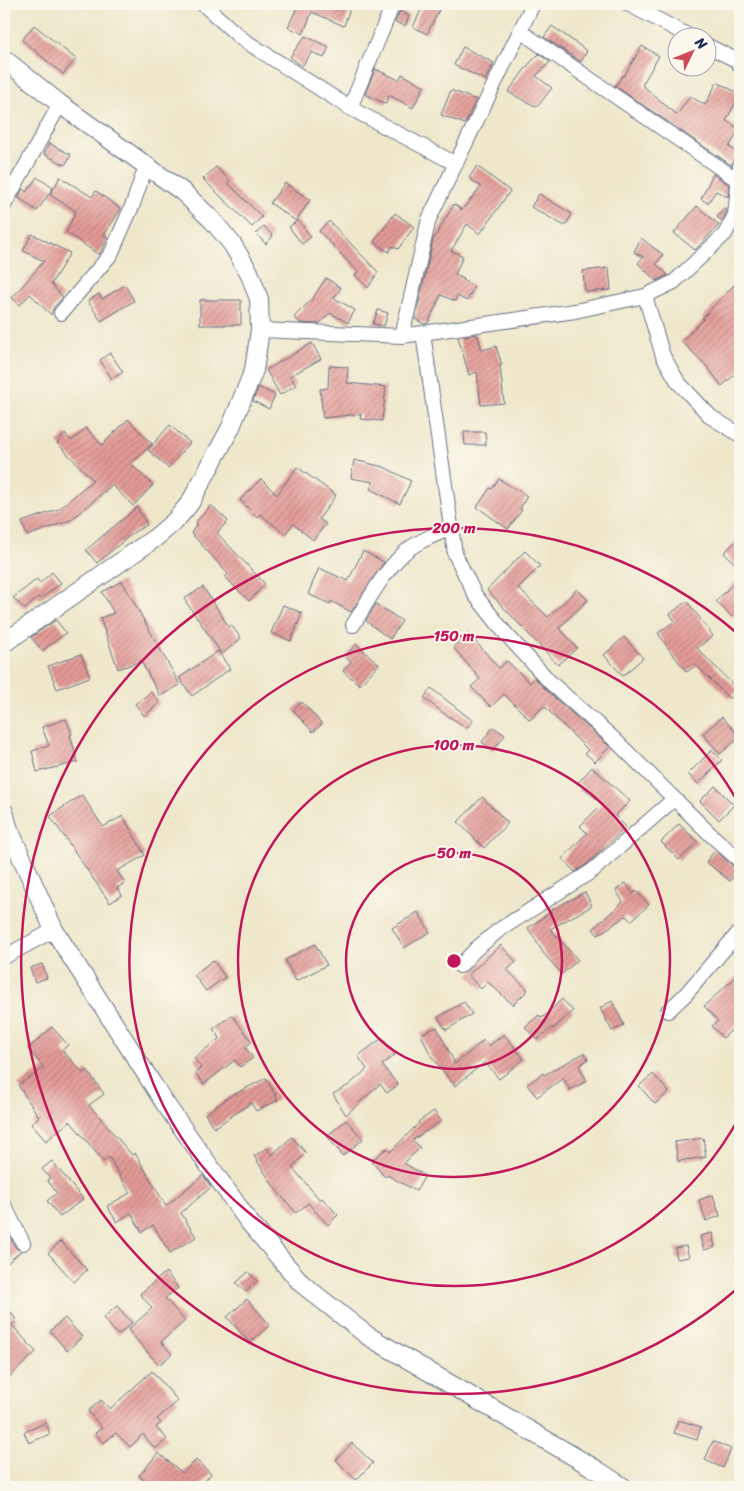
<svg xmlns="http://www.w3.org/2000/svg" width="744" height="1491" font-family="Sriracha,sans-serif">
	<style>
		.building { fill: url(#building-hatch) }
		.lines { fill: none; stroke-linecap: round; stroke-linejoin: round }
		.minor-casing { stroke: #656f84; stroke-width: 16 }
		.tertiary-casing { stroke: #656f84; stroke-width: 20 }
		.minor { stroke: #fff; stroke-width: 14 }
		.tertiary { stroke: #fff; stroke-width: 18 }
		.ring { fill: none; stroke: #c2185b; stroke-width: 2.5 }
		.centre { fill: #c2185b; stroke: #fbf7ec; stroke-width: 2.5 }
		.ring-label { font-size: 15px; text-anchor: middle; font-weight: bold; fill: #c2185b; stroke: #fbf7ec; stroke-width: 4; stroke-linejoin: round; paint-order: stroke }
	</style>
	<defs>
		<pattern id="building-hatch" width="6" height="6" patternUnits="userSpaceOnUse" patternTransform="scale(1.25)"><rect width="6" height="6" fill="#e49b96"/><path d="M-1 1l2-2M0 6l6-6M5 7l2-2" fill="none" stroke="#b87f7e"/></pattern>
	</defs>
	<rect width="100%" height="100%" fill="#fbf7ec"/>
	<filter id="ink" filterUnits="userSpaceOnUse"><feTurbulence type="fractalNoise" baseFrequency=".02" numOctaves="2"/><feDisplacementMap in="SourceGraphic" scale="10" xChannelSelector="R" yChannelSelector="G"/><feConvolveMatrix kernelMatrix="1 2 1 2 8 2 1 2 1" color-interpolation-filters="sRGB"/></filter>
	<filter id="wash" filterUnits="userSpaceOnUse"><feTurbulence type="fractalNoise" baseFrequency=".0096" numOctaves="4" result="noise"/><feDisplacementMap in="SourceGraphic" scale="20" xChannelSelector="R" yChannelSelector="G"/><feGaussianBlur stdDeviation="1.12" result="paint"/><feColorMatrix in="noise" values="0 0 0 0 0 0 0 0 0 0 0 0 0 0 0 0 0 1.4 0 .05"/><feComposite in="paint" operator="in"/></filter>
	<g filter="url(#wash)">
		<rect width="100%" height="100%" fill="#eee7ca"/>
		<g id="blocks">
			<path class="building" d="M296,4H325L337,10L339,4L350,8L344,26L312,12L303,34L288,27L298,5Z
				M424,4H442L427,34L413,27Z
				M400,11L409,16L405,26L395,22Z
				M34,25L76,59L63,74L22,40Z
				M552,26L587,51L581,62L544,37Z
				M305,36L329,47L324,58L312,52L302,66L290,57Z
				M642,46L659,56L642,85L677,115L690,96L705,105L717,82L740,94L726,121L740,129L729,147L739,153L731,165L615,86L623,75L624,76Z
				M463,47L494,63L485,80L454,65Z
				M539,54L550,62L536,76L552,88L537,107L508,92L529,64Z
				M375,69L399,80L402,74L424,86L413,108L389,95L386,104L365,94Z
				M451,90L476,100L465,124L441,115Z
				M49,143L71,155L65,165L44,154Z
				M477,166L510,191L480,234L467,224L451,251L463,256L455,275L464,279L463,280L474,287L467,301L457,296L455,301L441,295L428,323L424,324L415,319L433,240L454,204L462,210L481,187L469,178Z
				M216,167L230,181L228,183L262,217L252,227L203,179Z
				M4,171L10,177L4,187Z
				M713,174L729,185L728,197L716,191L708,203L701,199Z
				M37,177L53,188L37,211L18,197L23,189L26,192Z
				M60,177L92,197L96,191L121,209L104,235L108,238L99,255L66,232L76,211L50,195Z
				M285,183L310,200L296,221L270,203Z
				M539,194L572,214L565,226L531,207Z
				M697,206L719,225L695,250L674,233Z
				M724,208L727,210L726,212L722,221L717,217Z
				M395,213L414,227L398,249L392,246L389,252L374,242Z
				M298,220L311,237L302,244L289,227Z
				M329,221L378,272L368,288L355,275L358,272L319,231Z
				M264,226L273,236L266,244L256,234Z
				M32,234L70,253L51,284L63,297L54,307L51,315L30,294L20,305L12,298L44,261L23,251Z
				M641,238L663,255L656,264L668,275L656,281L638,263L643,257L634,252Z
				M609,268L611,290L585,292L583,271Z
				M326,278L341,288L334,298L355,310L348,323L330,313L319,324L300,323L294,317L313,298Z
				M735,284L740,289V300L735,306L740,312V370L722,386L705,364L681,341L704,319L702,318Z
				M125,285L134,301L101,321L88,301L99,294L102,299Z
				M200,300H241V325H200Z
				M378,310L388,313L384,326L373,324Z
				M477,334L482,350L496,346L502,365H500L504,403L481,405L477,372L469,375L458,337Z
				M312,343L321,359L290,376L296,385L280,395L266,370Z
				M110,353L123,372L112,379L100,360Z
				M329,366L348,367L347,383L386,387L382,421L360,419L361,414L323,418L320,389L328,388Z
				M258,387L275,395L269,409L253,401Z
				M128,419L152,444L131,464L153,485L133,506L112,485L71,520L27,536L22,522L59,509L93,480L57,443L65,434L72,441L86,428L102,445Z
				M170,425L190,443L168,468L148,450Z
				M464,432H485L486,445H465Z
				M354,460L384,467L411,481L400,504L370,489L373,482L351,478Z
				M297,467L336,495L319,519L326,524L313,540L293,524L285,534L260,514L257,517L240,500L261,479L277,495Z
				M499,479L527,496L520,509L522,510L508,529L477,507L490,488L492,489Z
				M211,505L228,521L217,533L265,584L249,601L225,577L228,574L191,533L197,524L196,522Z
				M137,507L147,525L134,532L97,563L86,550Z
				M740,537V568L724,553Z
				M363,551L384,562L351,612L331,601L330,604L308,594L319,568L348,581Z
				M525,551L540,566L518,588L548,617L577,589L588,600L559,628L577,648L558,665L487,590Z
				M52,572L61,583L40,599L38,597L25,609L13,598L37,579L40,583Z
				M740,577V609L732,617L716,601Z
				M122,581L180,685L160,696L141,661L118,669L100,618L114,613L102,592Z
				M203,587L229,627L231,625L241,638L222,654L184,599Z
				M687,601L713,636L697,648L738,690L730,699L696,665L687,672L670,651L658,633L675,621L670,614Z
				M376,604L402,621L390,639L366,621Z
				M283,605L302,613L291,641L271,633Z
				M56,620L66,633L42,651L31,637Z
				M469,634L499,668L507,661L530,683L535,678L545,689L610,747L595,762L585,753L588,750L544,706L530,720L504,694L491,707L471,687L480,679L453,647Z
				M624,637L643,658L623,676L604,655Z
				M356,644L379,664L360,685L343,671L351,662L345,657Z
				M218,651L230,669L192,696L179,678Z
				M81,654L90,677L57,689L48,666Z
				M431,688L473,721L467,728L442,712L424,698Z
				M151,692L160,703L144,716L135,704Z
				M302,702L322,724L313,732L293,710Z
				M722,717L740,737L720,754L703,734Z
				M66,719L72,734L70,735L78,762L37,772L32,751L49,746L42,727Z
				M493,727L505,735L493,751L482,742Z
				M712,750L722,760L698,784L688,774Z
				M592,767L630,801L615,816L626,827L587,864L575,872L562,859L587,833L580,826L602,804L578,783Z
				M715,786L734,805L719,820L700,801Z
				M82,795L103,827L123,816L145,855L117,871L125,883L117,888L122,895L110,903L50,816Z
				M482,797L508,823L484,848L458,822Z
				M679,824L698,842L679,860L661,842Z
				M715,850L738,870L730,881L706,862Z
				M626,883L633,894L636,891L649,905L631,921L626,916L598,935L593,929L623,902L616,890Z
				M585,892L592,906L550,929L578,960L562,974L544,954L528,928L552,911L551,910Z
				M418,912L430,932L404,948L392,928Z
				M315,944L327,965L296,981L285,960Z
				M501,945L516,962L507,970L528,990L513,1005L488,982L481,989L468,975Z
				M213,960L225,977L206,991L194,975Z
				M42,964L47,978L35,982L30,968Z
				M740,973V1022L723,1038L712,1026L718,1021L704,1006Z
				M562,999L573,1011L553,1029L552,1027L537,1040L525,1027L539,1015L542,1018Z
				M612,1001L624,1025L612,1031L600,1008Z
				M464,1002L472,1014L446,1030L438,1017Z
				M232,1015L252,1042L245,1047L253,1058L240,1067L235,1060L204,1084L195,1073L201,1068L194,1058L220,1038L213,1029Z
				M52,1027L68,1045L62,1050L83,1073L87,1070L104,1094L89,1105L132,1155L135,1153L166,1206L203,1175L211,1187L181,1213L196,1237L170,1253L153,1225L142,1232L131,1213L117,1222L107,1206L130,1193L109,1157L104,1162L70,1121L46,1141L31,1124L39,1117L18,1085L44,1068L28,1049Z
				M437,1027L455,1064L484,1040L489,1046L504,1034L524,1059L499,1079L485,1062L455,1086L431,1056L421,1034Z
				M382,1038L395,1055L382,1065L398,1085L387,1093L380,1084L346,1115L333,1094L349,1085L367,1069L358,1056Z
				M584,1053L588,1059L579,1066L587,1081L570,1090L563,1078L537,1097L527,1085L543,1073L544,1075Z
				M653,1074L669,1092L655,1104L639,1086Z
				M266,1078L278,1100L256,1111L251,1103L214,1128L205,1114L229,1097Z
				M434,1111L441,1121L413,1140L420,1148L404,1163L425,1176L416,1191L387,1175L385,1177L371,1161L387,1148L390,1152L419,1123L418,1122Z
				M346,1120L363,1139L343,1156L327,1136Z
				M292,1137L306,1153L292,1167L320,1200L322,1198L338,1215L328,1225L308,1203L296,1213L274,1187L254,1156L267,1148L272,1155Z
				M703,1138L706,1157L678,1161L675,1142Z
				M52,1161L83,1199L60,1217L47,1201L57,1193L47,1180L50,1178L42,1169Z
				M713,1195L720,1216L706,1221L699,1200Z
				M712,1233L715,1247L704,1250L700,1236Z
				M10,1236L15,1247L21,1251L4,1266V1241Z
				M61,1241L87,1270L74,1282L48,1253Z
				M686,1246L689,1257L677,1259L675,1248Z
				M166,1272L178,1288L165,1298L185,1321L161,1342L172,1354L159,1365L128,1330L152,1308L140,1294Z
				M248,1272L257,1281L246,1292L236,1283Z
				M247,1299L270,1325L250,1343L227,1317Z
				M4,1303L17,1321L12,1325L36,1352L9,1377L4,1371Z
				M117,1306L132,1323L118,1335L103,1318Z
				M65,1318L82,1337L67,1351L50,1331Z
				M152,1371L178,1401L157,1419L161,1423L156,1427L167,1439L155,1449L143,1434L130,1447L116,1433L103,1443L95,1433L102,1428L88,1411L101,1400L110,1409Z
				M678,1420L701,1427L697,1440L674,1433Z
				M46,1423L50,1434L29,1443L24,1432Z
				M713,1441L731,1449L723,1468L705,1460Z
				M352,1443L373,1463L356,1480L336,1460Z
				M158,1453L183,1473L196,1460L211,1474L199,1487H152L139,1476Z"/>
		</g>
	</g>
	<g filter="url(#ink)">
		<use href="#blocks" fill-opacity="0" stroke="#656f84" stroke-width="1"/>
		<g class="lines">
			<defs>
				<path id="minor" d="M203,4L242,39L350,108L456,164
					M628,4L693,38
					M520,31L739,181
					M706,45L736,60L740,65
					M350,108L393,4
					M4,205L60,104
					M645,296L663,356L678,382L711,417L740,435
					M61,313L111,254L133,204L146,166
					M260,330L402,336L575,311L645,296L674,282L725,234L735,215L740,166
					M423,333L455,554L475,595L506,634L551,683L614,739L709,833L740,861
					M402,336L429,219L533,4
					M353,625C368,601 382,574 403,554C415,542 435,535 451,528
					M4,957L54,930
					M460,966L476,949L499,930L592,871L674,799
					M668,1011L685,995L740,931
					M4,1205L23,1243"/>
				<path id="tertiary" d="M4,59L60,104L183,192L213,221L232,244L249,272L259,299L260,330L254,370L230,429L190,503L175,521L155,538L4,643
					M4,812L8,827L54,930L164,1102L249,1222L302,1284L368,1336L597,1470L623,1487"/>
			</defs>
			<use href="#minor" class="minor-casing"/>
			<use href="#tertiary" class="tertiary-casing"/>
			<use href="#minor" class="minor"/>
			<use href="#tertiary" class="tertiary"/>
		</g>
	</g>
	<g class="ring">
		<circle cx="454" cy="961" r="108"/>
		<circle cx="454" cy="961" r="216"/>
		<path d="M740 1116A325 325 0 1 1 740 806"/>
		<path d="M738 1288A433 433 0 1 1 738 634"/>
	</g>
	<circle cx="454" cy="961" r="8" class="centre"/>
	<g class="ring-label">
		<text x="454" y="533">200 m</text>
		<text x="454" y="641">150 m</text>
		<text x="454" y="750">100 m</text>
		<text x="454" y="858">50 m</text>
	</g>
	<rect width="744" height="1491" fill="none" stroke="#fbf7ec" stroke-width="20"/>
	<g transform="translate(692 52) rotate(47)"><circle r="24" fill="#fbf7ec" stroke="#a1a7b3"/>
	<path d="M0-4L9 19L0 12L-9 19Z" fill="#d1495b"/>
	<text y="-8" font-size="14" font-weight="bold" text-anchor="middle" fill="#1b2f5e">N</text>
	</g>
</svg>
